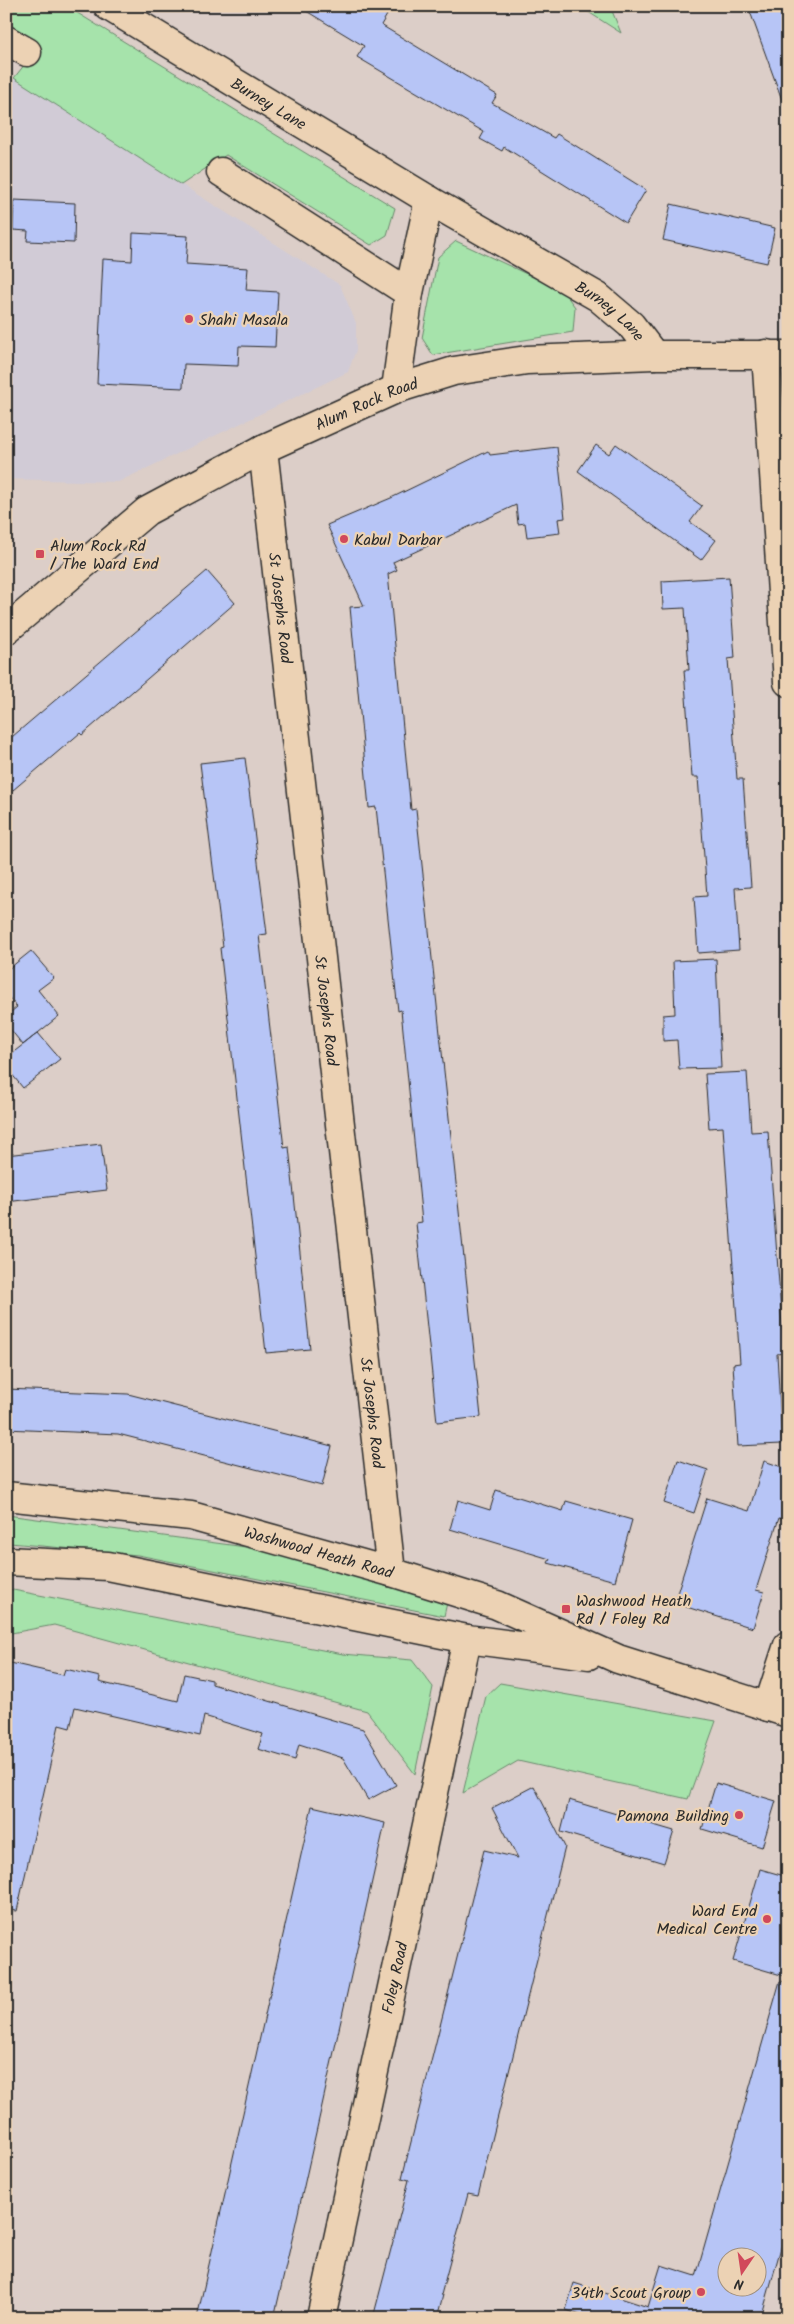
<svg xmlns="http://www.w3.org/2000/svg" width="794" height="2324" font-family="Kalam,sans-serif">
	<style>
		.built { fill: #d1cbd6 }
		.green { fill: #a6e3ab; stroke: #68876b }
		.building { fill: #b7c5f6; stroke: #2b2b2b; fill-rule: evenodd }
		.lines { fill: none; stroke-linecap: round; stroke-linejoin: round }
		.minor-casing { stroke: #2b2b2b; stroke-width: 31 }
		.tertiary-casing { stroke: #2b2b2b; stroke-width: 31 }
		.secondary-casing { stroke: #2b2b2b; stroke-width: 31 }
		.minor { stroke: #ecd2b4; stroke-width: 28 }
		.tertiary { stroke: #ecd2b4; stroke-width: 28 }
		.secondary { stroke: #ecd2b4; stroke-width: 28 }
		.poi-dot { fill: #d1495b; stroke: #ecd2b4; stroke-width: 2 }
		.labels { text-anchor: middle; stroke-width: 4.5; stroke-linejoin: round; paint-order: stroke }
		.street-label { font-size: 16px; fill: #2b2b2b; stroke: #ecd2b4 }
		.poi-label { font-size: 16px; fill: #2b2b2b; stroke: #ecd2b4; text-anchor: start }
	</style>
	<rect width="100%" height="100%" fill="#dccec8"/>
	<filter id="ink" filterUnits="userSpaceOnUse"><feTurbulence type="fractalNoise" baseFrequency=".02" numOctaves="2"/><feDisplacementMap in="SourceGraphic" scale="10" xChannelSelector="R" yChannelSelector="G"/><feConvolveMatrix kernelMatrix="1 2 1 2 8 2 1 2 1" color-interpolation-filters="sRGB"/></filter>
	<g filter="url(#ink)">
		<path class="built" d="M14,78L340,285L356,323V350L348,372L118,482L6,479V91Z"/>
		<path class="green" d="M6,6H66L395,208L387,235L371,245L226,155L181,185L14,78L40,45L6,25Z
			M579,6H610L621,33Z
			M456,241L563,291L575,307L573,332L433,355L422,338L438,257Z
			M7,1515L253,1548L448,1598L444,1616L138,1555L10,1543L6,1541Z
			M8,1589L343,1654L412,1660L433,1687L415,1774L367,1711L54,1625L6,1634V1590Z
			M500,1683L716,1721L688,1799L518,1761L463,1793L486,1696Z"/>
		<path class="building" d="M298,6H372L387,15L381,25L497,95L492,103L554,138L557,134L646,190L626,223L504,147L502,151L480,139L484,132L357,57L364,46Z
			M748,6H788V108H785Z
			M14,200L75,203L74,243L27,241L28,231L13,230Z
			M671,204L775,228L767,263L663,240Z
			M133,233L188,236L186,264L248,268L246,290L278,292L275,347L239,346L238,366L184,364L183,388L97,384L103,259L132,261Z
			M616,444L702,506L690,522L716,540L701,560L578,471L596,445L609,454Z
			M557,447L565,518L558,519L560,533L527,537L525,523L518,524L516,505L393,562L397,570L388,574L411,810L416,809L481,1417L437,1422L416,1223L422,1222L401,1010L398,1011L376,807L369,808L350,607L364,606L327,525L391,498L488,451L490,455Z
			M207,571L235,603L82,735L80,733L6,796V742Z
			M729,577L735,658L728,659L737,779H743L751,887L735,888L739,950L698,953L694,897L707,896L698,777H692L684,670H689L685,608L663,609L662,581Z
			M245,758L267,934L259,935L284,1148L289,1147L310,1349L266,1353L220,948L223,947L200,763Z
			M31,951L54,978L38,990L59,1016L23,1045L6,1024V1016L17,1007L6,994V971Z
			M716,959L721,1068L679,1069L677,1040L663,1041V1015L675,1014L673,961Z
			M38,1033L60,1059L23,1088L6,1067V1058Z
			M747,1072L751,1132L768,1131L784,1353L777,1354L782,1444L738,1446L733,1364L740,1363L723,1127L709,1128L705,1074Z
			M101,1144L107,1190L6,1202V1155Z
			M6,1389L128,1394L332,1446L322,1486L118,1434L6,1429Z
			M678,1460L708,1470L694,1513L664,1503Z
			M764,1461L788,1469V1521L779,1518L756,1590L764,1592L753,1628L674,1603L707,1498L749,1511Z
			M496,1490L563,1511L566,1501L632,1520L615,1581L548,1563L550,1559L450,1529L458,1500L490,1510Z
			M6,1662L63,1675L65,1669L100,1677L99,1682L178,1701L184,1674L212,1680V1684L363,1729L396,1785L368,1800L343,1758L299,1744L295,1760L258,1749L263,1734L204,1716L200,1736L75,1707L70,1728L59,1725L17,1911L6,1910Z
			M716,1783L776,1801L762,1847L702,1829Z
			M534,1786L565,1847L478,2196L468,2194L441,2295H443L437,2318H373L409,2180L402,2178L484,1850L518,1858L492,1808Z
			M569,1800L674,1831L664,1863L561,1832Z
			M312,1806L385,1823L296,2222L274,2318H197Z
			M760,1869L788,1877V1977L733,1961Z
			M780,1981L788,1982V2223L761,2318H589L566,2310L574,2283L648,2307L661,2265L696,2276ZM726,2256H756V2286H726Z"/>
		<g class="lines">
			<defs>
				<g id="minor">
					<path d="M6,40L27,52"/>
					<path d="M221,172L409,293"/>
					<path d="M766,354L788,682"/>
					<path id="s1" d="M263,449L391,1572"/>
					<path d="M768,1707L788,1645"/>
					<path id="s2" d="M321,2318L467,1639"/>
				</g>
				<g id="tertiary">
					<path id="s3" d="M108,6L429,200L598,297L631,325L654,355"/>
					<path d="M396,389L409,293L429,200"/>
					<path id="s4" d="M6,630L147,511L263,449L396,389L454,371L527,360L654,355H788"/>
				</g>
				<g id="secondary">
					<path id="s5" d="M6,1496L191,1516L391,1572L497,1605L618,1659L788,1713"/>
					<path d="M6,1561L108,1566L467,1639L589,1655"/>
				</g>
			</defs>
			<use href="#minor" class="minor-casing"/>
			<use href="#tertiary" class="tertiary-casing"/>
			<use href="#secondary" class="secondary-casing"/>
			<use href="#minor" class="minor"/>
			<use href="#tertiary" class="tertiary"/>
			<use href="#secondary" class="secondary"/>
		</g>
	</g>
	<g class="poi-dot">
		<circle cx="189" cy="319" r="5"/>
		<circle cx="344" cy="539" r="5"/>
		<rect x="35" y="549" width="10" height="10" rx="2.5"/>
		<rect x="561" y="1604" width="10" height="10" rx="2.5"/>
		<circle cx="739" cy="1815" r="5"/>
		<circle cx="767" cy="1919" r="5"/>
		<circle cx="701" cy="2292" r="5"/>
	</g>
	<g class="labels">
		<g class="street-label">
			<text dy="6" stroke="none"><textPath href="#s3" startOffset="188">Burney Lane</textPath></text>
			<text dy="6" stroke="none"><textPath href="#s3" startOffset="588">Burney Lane</textPath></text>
			<text dy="6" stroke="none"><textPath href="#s4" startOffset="429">Alum Rock Road</textPath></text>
			<text dy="6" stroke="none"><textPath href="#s1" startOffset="160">St Josephs Road</textPath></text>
			<text dy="6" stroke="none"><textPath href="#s1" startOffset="565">St Josephs Road</textPath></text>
			<text dy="6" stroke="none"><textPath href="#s1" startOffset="970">St Josephs Road</textPath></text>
			<text dy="6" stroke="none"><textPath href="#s5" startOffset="319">Washwood Heath Road</textPath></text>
			<text dy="6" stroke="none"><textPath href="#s2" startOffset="348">Foley Road</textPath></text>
		</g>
		<g class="poi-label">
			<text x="199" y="325">Shahi Masala</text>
			<text x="354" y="545">Kabul Darbar</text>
			<text x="50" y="551">Alum Rock Rd<tspan x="50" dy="18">/ The Ward End</tspan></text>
			<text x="576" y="1606">Washwood Heath<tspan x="576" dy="18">Rd / Foley Rd</tspan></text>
			<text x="729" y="1821" text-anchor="end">Pamona Building</text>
			<text x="757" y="1916" text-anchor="end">Ward End<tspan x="757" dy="18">Medical Centre</tspan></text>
			<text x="691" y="2298" text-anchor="end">34th Scout Group</text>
		</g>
	</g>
	<rect width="794" height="2324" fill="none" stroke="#ecd2b4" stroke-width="25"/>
	<rect x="12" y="12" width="769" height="2299" fill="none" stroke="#2b2b2b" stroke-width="2" filter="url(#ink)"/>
	<g transform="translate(742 2272) rotate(193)"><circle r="24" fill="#ecd2b4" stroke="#9f8f7d"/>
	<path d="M0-4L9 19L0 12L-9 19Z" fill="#d1495b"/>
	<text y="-8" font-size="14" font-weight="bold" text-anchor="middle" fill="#2b2b2b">N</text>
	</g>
</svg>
